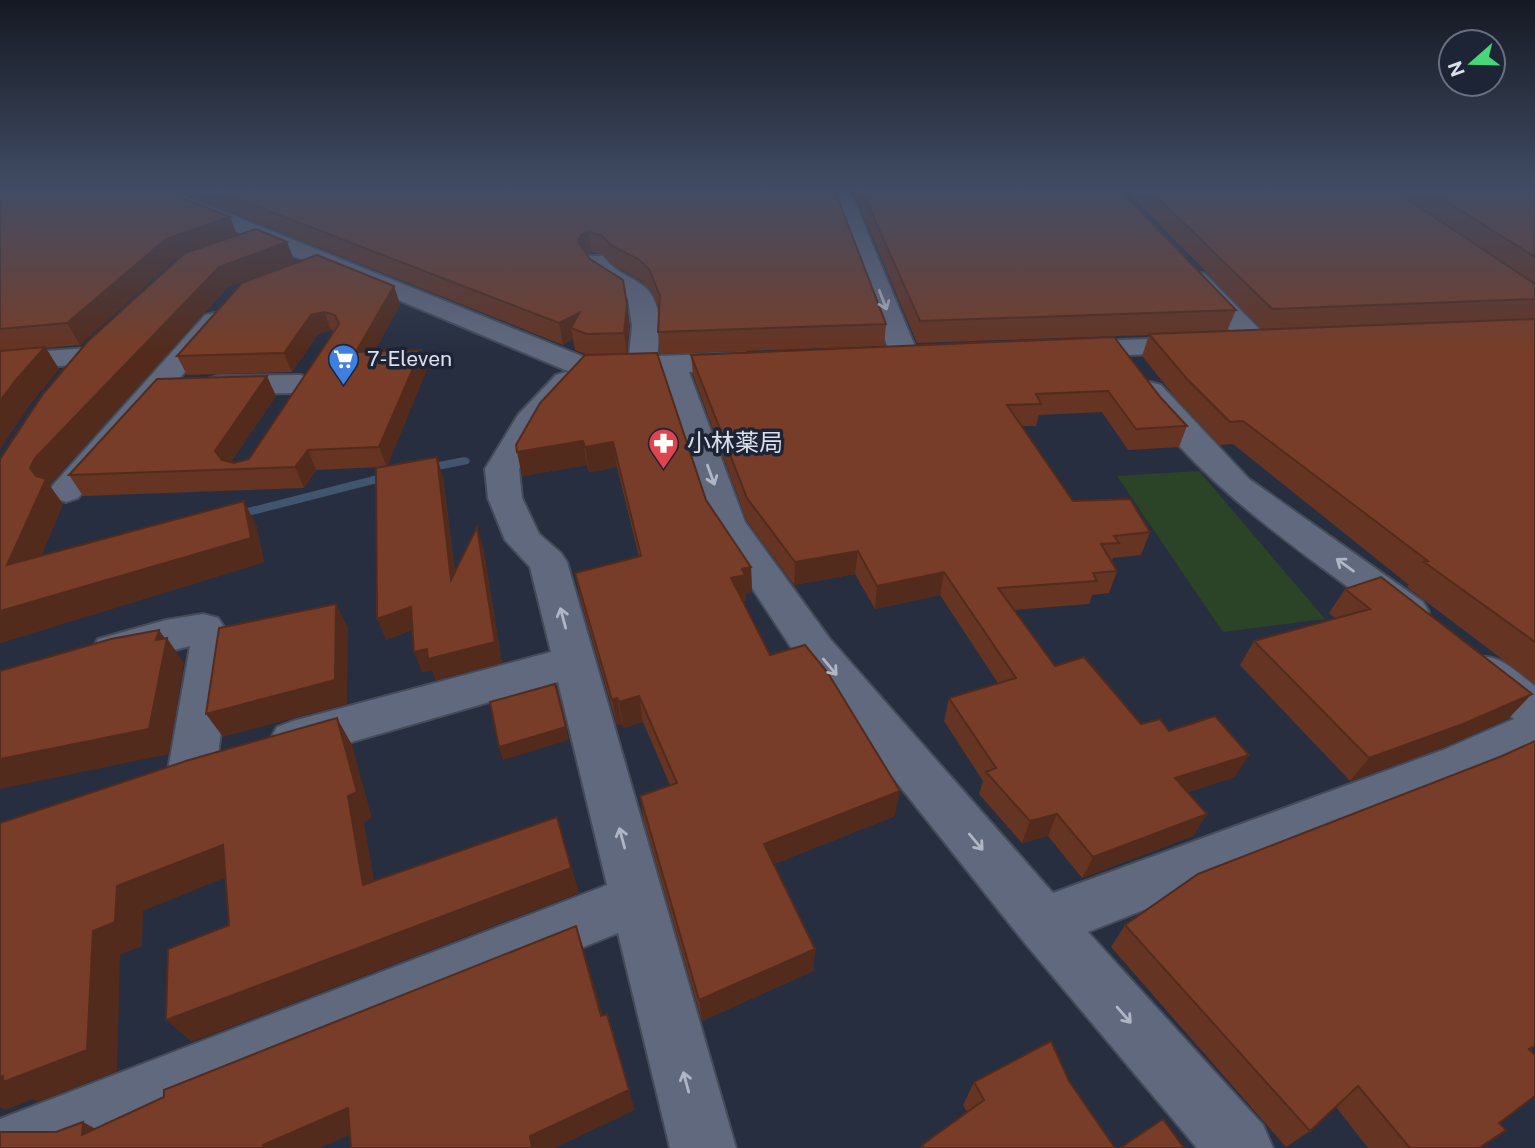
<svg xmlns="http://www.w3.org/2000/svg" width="1535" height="1148" font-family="'Public Sans','Noto Sans JP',sans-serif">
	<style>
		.green { fill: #2b4427 }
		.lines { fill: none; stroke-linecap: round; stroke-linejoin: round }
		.stream { fill: #42556f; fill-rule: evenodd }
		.minor-casing { stroke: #454b59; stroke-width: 4 }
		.minor { fill: #61697e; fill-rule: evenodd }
		.wall { fill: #663422 }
		.shaded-wall { fill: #532b1c }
		.building { fill: #773d28; stroke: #532b1c; stroke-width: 2 }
		.oneway { stroke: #b0b6c6 }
		.labels { text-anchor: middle; stroke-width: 7; stroke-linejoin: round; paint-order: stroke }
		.far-poi-label { font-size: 21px; fill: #dbe0ec; stroke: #1d2436; text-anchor: start }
		.poi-label { font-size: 24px; fill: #dbe0ec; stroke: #1d2436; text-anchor: start }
	</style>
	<rect width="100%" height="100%" fill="#272e40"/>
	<path class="green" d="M1199,471L1325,619L1223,632L1117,476Z"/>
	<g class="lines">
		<path class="stream" d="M464,457L468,458L470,461L468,464L423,473L417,469L423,465Z
			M393,471L399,475L397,478L233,520L226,516L228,513Z"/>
		<defs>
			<path id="minor" d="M145,191H172L584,357L629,356L632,326L628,299L594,277L583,261L587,256H603C613,270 625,274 639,283C664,298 660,331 657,356L744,353L754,356L758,362L754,368L689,372L745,522L830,639L1053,893L1443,750L1514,719L1469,683L1462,671L1469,659C1498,650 1513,670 1535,686V751L1477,778L1088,932L1263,1125L1273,1148H1197L1024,942L800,661L710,524L660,373L580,375L570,372L148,195Z
				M830,191H850L919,356L915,362L905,364L895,362L891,356Z
				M1196,272L1205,274L1266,336L1270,342L1266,348L1256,350L1246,348L1187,284L1184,279L1187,274Z
				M214,313L223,315L227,321L223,327L78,498L66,502L54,498L49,491L54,484L205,315Z
				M1198,337L1208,339L1212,345L1208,351L1070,358L1060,356L1056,350L1060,344L1070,342Z
				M89,348L99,350L103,356L99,362L0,372V354Z
				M566,372L576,375L581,381L543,426L519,469L522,498L539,534L561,553L567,562L736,1148H670L618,933L90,1148H0V1119L607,885L558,682L293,759L277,753L270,740L277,727L293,721L551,652L530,567L505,540L488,498L485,469L518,415L556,375Z
				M300,375L310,378L315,384L310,390L300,393L218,394L208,391L203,385L208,379L218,376Z
				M1150,382L1161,385L1249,479L1423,602L1429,612L1423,622L1409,626L1395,622C1303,552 1202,488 1135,391L1139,385Z
				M203,614L218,618L233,640L216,770L209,784L192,790L175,784L168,770L190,646L113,666L98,661L92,650L98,639L166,620Z"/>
		</defs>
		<use href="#minor" class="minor-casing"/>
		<use href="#minor" class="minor"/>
	</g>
	<path class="wall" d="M0,191L230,217L237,235L295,262L228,287L52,482L50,486L63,504L41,556L256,525L264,562L0,643V459L180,257L175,259L80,345L46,348L59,369L30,404L0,449Z
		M178,191H835L886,324L884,346L660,354L658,332L659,310L651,290L640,280L615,266L603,255L592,252L586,254L627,304L629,326L627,354L706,500L751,567L752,592L746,594V600L743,601L770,655L895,816L774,864L815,949L813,971L702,1021L644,821L640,796L670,785L643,722L623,728L622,724L617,725L580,598L575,573L639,557L617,467L589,472L587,465L522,476L588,355L575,350L573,339L563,345Z
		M853,191H1121L1236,310L1227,331L1263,330L1127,191H1535V684L1407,587L1409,585L1233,444L1220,445L1179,402L1142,356L1149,335L917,343Z
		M394,286L400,305L374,352L421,350L427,369L387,466L443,477L455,572L483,547L502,663L436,680L432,670L422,672L412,630L386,640L379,467L316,470L304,488L83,496L69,475L276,396L231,462L234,463L249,459L334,331L331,330L318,334L292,372L187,375L177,356Z
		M1114,337L1161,398L1187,426L1179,447L1128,450L1102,412L1039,415L1036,426H1021L1073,501L1150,532L1141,555L1113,558L1112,562L1117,571L1109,593L1092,595L1089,604L1014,610L1055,666L1141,724L1169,731L1235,777L1188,792L1207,814L1193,836L1082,878L1048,836L1022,843L979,794L983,781L944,721L949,698L998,683L940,595L875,609L855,574L794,585L747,521L693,375L691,355Z
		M1345,589L1509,718L1442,748L1350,781L1240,665L1254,641L1336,619L1329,613Z
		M1502,756L1532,1052L1499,1123L1479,1148H1368L1336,1107L1310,1131L1286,1147L1111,947L1125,925Z
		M1069,1081L1115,1148H920L922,1145L967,1112L963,1105L974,1082Z"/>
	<path class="shaded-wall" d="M230,217L238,237L175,259L80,345L67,323L166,239Z
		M589,232L592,252L585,254L578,242L582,234Z
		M287,242L295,262L228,287L52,482L50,486L63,504L27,590L7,565L30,468L35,458L219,267Z
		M394,286L400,305L363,371L356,352Z
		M627,304L629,326L627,355L624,333Z
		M324,312L331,330L318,334L292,372L284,353L311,315Z
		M579,313L571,328L573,339L563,345L559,323Z
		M45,347L59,369L30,404L0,449V401L15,381Z
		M421,350L427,369L387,467L379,447Z
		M267,376L276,396L225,471L215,451Z
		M583,441L587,465L522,476L517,452Z
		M613,442L617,467L589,472L585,447Z
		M308,450L316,470L304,488L295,467Z
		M437,457L443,477L458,600L451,580Z
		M244,501L256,525L264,562L0,643V611Z
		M477,527L483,547L502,663L436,680L432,670L422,672L414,652L427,649Z
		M858,551L855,574L794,585L795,562Z
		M751,567L752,592L746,594V600L732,604L731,578L742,569Z
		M944,572L940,595L875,609L877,586Z
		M336,604L348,628L347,704L223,737L206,714Z
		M411,607L419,627L386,640L377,619Z
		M159,630L167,641V638L184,663L169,754L0,789V759L156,640Z
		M555,684L569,740L503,760L499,747Z
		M1532,694L1509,718L1442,748L1350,781L1369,758Z
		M639,696L643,722L623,728L619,702Z
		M617,698L622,724L617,725L612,700Z
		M337,718L352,745L372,818L364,822L379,910L363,885Z
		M1249,755L1235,777L1163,800L1175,778Z
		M900,791L895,816L764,868V844Z
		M1057,814L1048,836L1022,843L1030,821Z
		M1207,814L1193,836L1082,878L1093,857Z
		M557,817L579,893L192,1042L166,1020Z
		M223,845L244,870L143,911L142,946L120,955L117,1071L38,1102L33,1099L6,1110L0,1107V1078L93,931L117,886Z
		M576,926L584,950L609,1038L601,1016Z
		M815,949L813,971L702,1021L699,1000Z
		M607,1014L635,1110L555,1148H532L530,1136Z
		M348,1108L368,1127L320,1148H263V1145Z
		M83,1122L116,1140L82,1135Z"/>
	<path class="building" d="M0,191H166L230,217L166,239L67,323L0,329Z
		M217,191H835L886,324L658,332L660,296L649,269L638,259L612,246L601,235L589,232L582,234L578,242L590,259L623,280L627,304L624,333L587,334L571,328L579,313L559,323Z
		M862,191H1121L1236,310L920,321Z
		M1151,191H1395L1535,284V299L1272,309Z
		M1430,191H1535V257Z
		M256,229L287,242L219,267L35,458L30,468L36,476L46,479L7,565L244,501L251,538L0,611V459L43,394L88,341L185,253Z
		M317,255L394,286L356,352L421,350L379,447L308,450L295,467L69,475L157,379L267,376L215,451L222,460L234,463L249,459L339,324L335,315L324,312L311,315L284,353L177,356L242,283Z
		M1535,319V642L1424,562L1428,561L1243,421L1230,422L1187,379L1149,334Z
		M1114,337L1161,398L1187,426L1136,429L1108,391L1036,394L1041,404L1007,405L1073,501L1130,499L1150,532L1114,536L1119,543L1101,544L1117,571L1093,573L1097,581L998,588L1055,666L1084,657L1141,724L1160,719L1169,731L1215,716L1249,755L1175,778L1207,814L1093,857L1057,814L1030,821L986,772L996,768L949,698L1016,678L944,572L877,586L858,551L795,562L747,498L691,355Z
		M45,347L15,381L0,401V351Z
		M657,353L706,500L751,567L742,569L745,575L731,578L770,655L805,645L828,673L900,791L764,844L815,949L699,1000L640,796L677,783L639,696L619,702L617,698L612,700L575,573L641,556L613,442L585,447L583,441L517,452L516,445L540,403L585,355Z
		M437,457L451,580L477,527L495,642L428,659L427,649L414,652L411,607L377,619L376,468Z
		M1381,577L1532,694L1463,724L1369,758L1254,641L1370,609L1345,589Z
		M336,604L335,680L206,714L219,628Z
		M159,630L156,640L167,638L149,729L0,759V671L111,639Z
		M555,684L566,727L499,747L490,702Z
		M337,718L357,792L348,796L363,885L557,817L571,868L166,1020L168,949L229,925L223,845L117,886L115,922L93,931L87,1050L3,1082V1076L0,1078V823L189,760Z
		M1535,741V1046L1529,1049L1535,1055V1096L1499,1123L1506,1130L1479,1148H1410L1358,1086L1310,1131L1125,925L1198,874L1502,756Z
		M576,926L601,1016L607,1014L629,1090L530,1136L532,1148H351L348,1108L263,1145V1148H0V1132H56L83,1122L82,1135L164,1097V1090Z
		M1051,1041L1069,1081L1115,1148H924L922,1145L984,1100L974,1082Z
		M1163,1119L1184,1148H1120Z"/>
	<defs><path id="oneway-shaft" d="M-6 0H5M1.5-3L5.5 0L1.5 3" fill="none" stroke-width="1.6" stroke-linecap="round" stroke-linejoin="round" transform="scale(1.75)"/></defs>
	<g class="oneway">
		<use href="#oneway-shaft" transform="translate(883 300) rotate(69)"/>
		<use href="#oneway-shaft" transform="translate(711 475) rotate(70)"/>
		<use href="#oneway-shaft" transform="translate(1345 565) rotate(-144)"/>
		<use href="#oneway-shaft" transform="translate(563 618) rotate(-105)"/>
		<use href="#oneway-shaft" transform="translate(830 667) rotate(50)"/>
		<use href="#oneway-shaft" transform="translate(622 838) rotate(-105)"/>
		<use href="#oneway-shaft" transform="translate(976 842) rotate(50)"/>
		<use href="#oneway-shaft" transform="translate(1124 1015) rotate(49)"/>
		<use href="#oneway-shaft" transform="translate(686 1082) rotate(-105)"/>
	</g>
	<linearGradient id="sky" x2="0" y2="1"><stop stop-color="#151923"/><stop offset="0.54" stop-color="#414c64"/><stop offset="1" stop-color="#414c64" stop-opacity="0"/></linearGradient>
	<rect width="1535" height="351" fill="url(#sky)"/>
	<defs>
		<symbol id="supermarket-pin" viewBox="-11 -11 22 30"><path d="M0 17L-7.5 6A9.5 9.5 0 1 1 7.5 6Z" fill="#3f7fe0" stroke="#1d2436"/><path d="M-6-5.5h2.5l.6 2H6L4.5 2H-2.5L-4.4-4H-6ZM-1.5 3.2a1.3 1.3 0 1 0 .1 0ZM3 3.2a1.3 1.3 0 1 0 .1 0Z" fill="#fff"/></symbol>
		<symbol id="pharmacy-pin" viewBox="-11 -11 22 30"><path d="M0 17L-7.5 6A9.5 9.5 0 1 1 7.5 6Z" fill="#e0444e" stroke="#1d2436"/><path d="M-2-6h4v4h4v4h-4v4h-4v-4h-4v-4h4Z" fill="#fff"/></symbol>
	</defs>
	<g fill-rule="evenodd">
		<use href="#supermarket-pin" x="326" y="342" width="35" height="47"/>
		<use href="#pharmacy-pin" x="646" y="426" width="35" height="47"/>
	</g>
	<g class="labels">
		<g class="far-poi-label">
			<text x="367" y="366">7-Eleven</text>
		</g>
		<g class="poi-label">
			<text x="687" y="451">小林薬局</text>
		</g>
	</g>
	<g transform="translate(1472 63) rotate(250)"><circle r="33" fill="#1d2436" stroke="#696f7f" stroke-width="2"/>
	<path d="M0-5L12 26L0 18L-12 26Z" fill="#48d778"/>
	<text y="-10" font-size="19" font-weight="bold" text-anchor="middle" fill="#dbe0ec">N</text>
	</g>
</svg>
